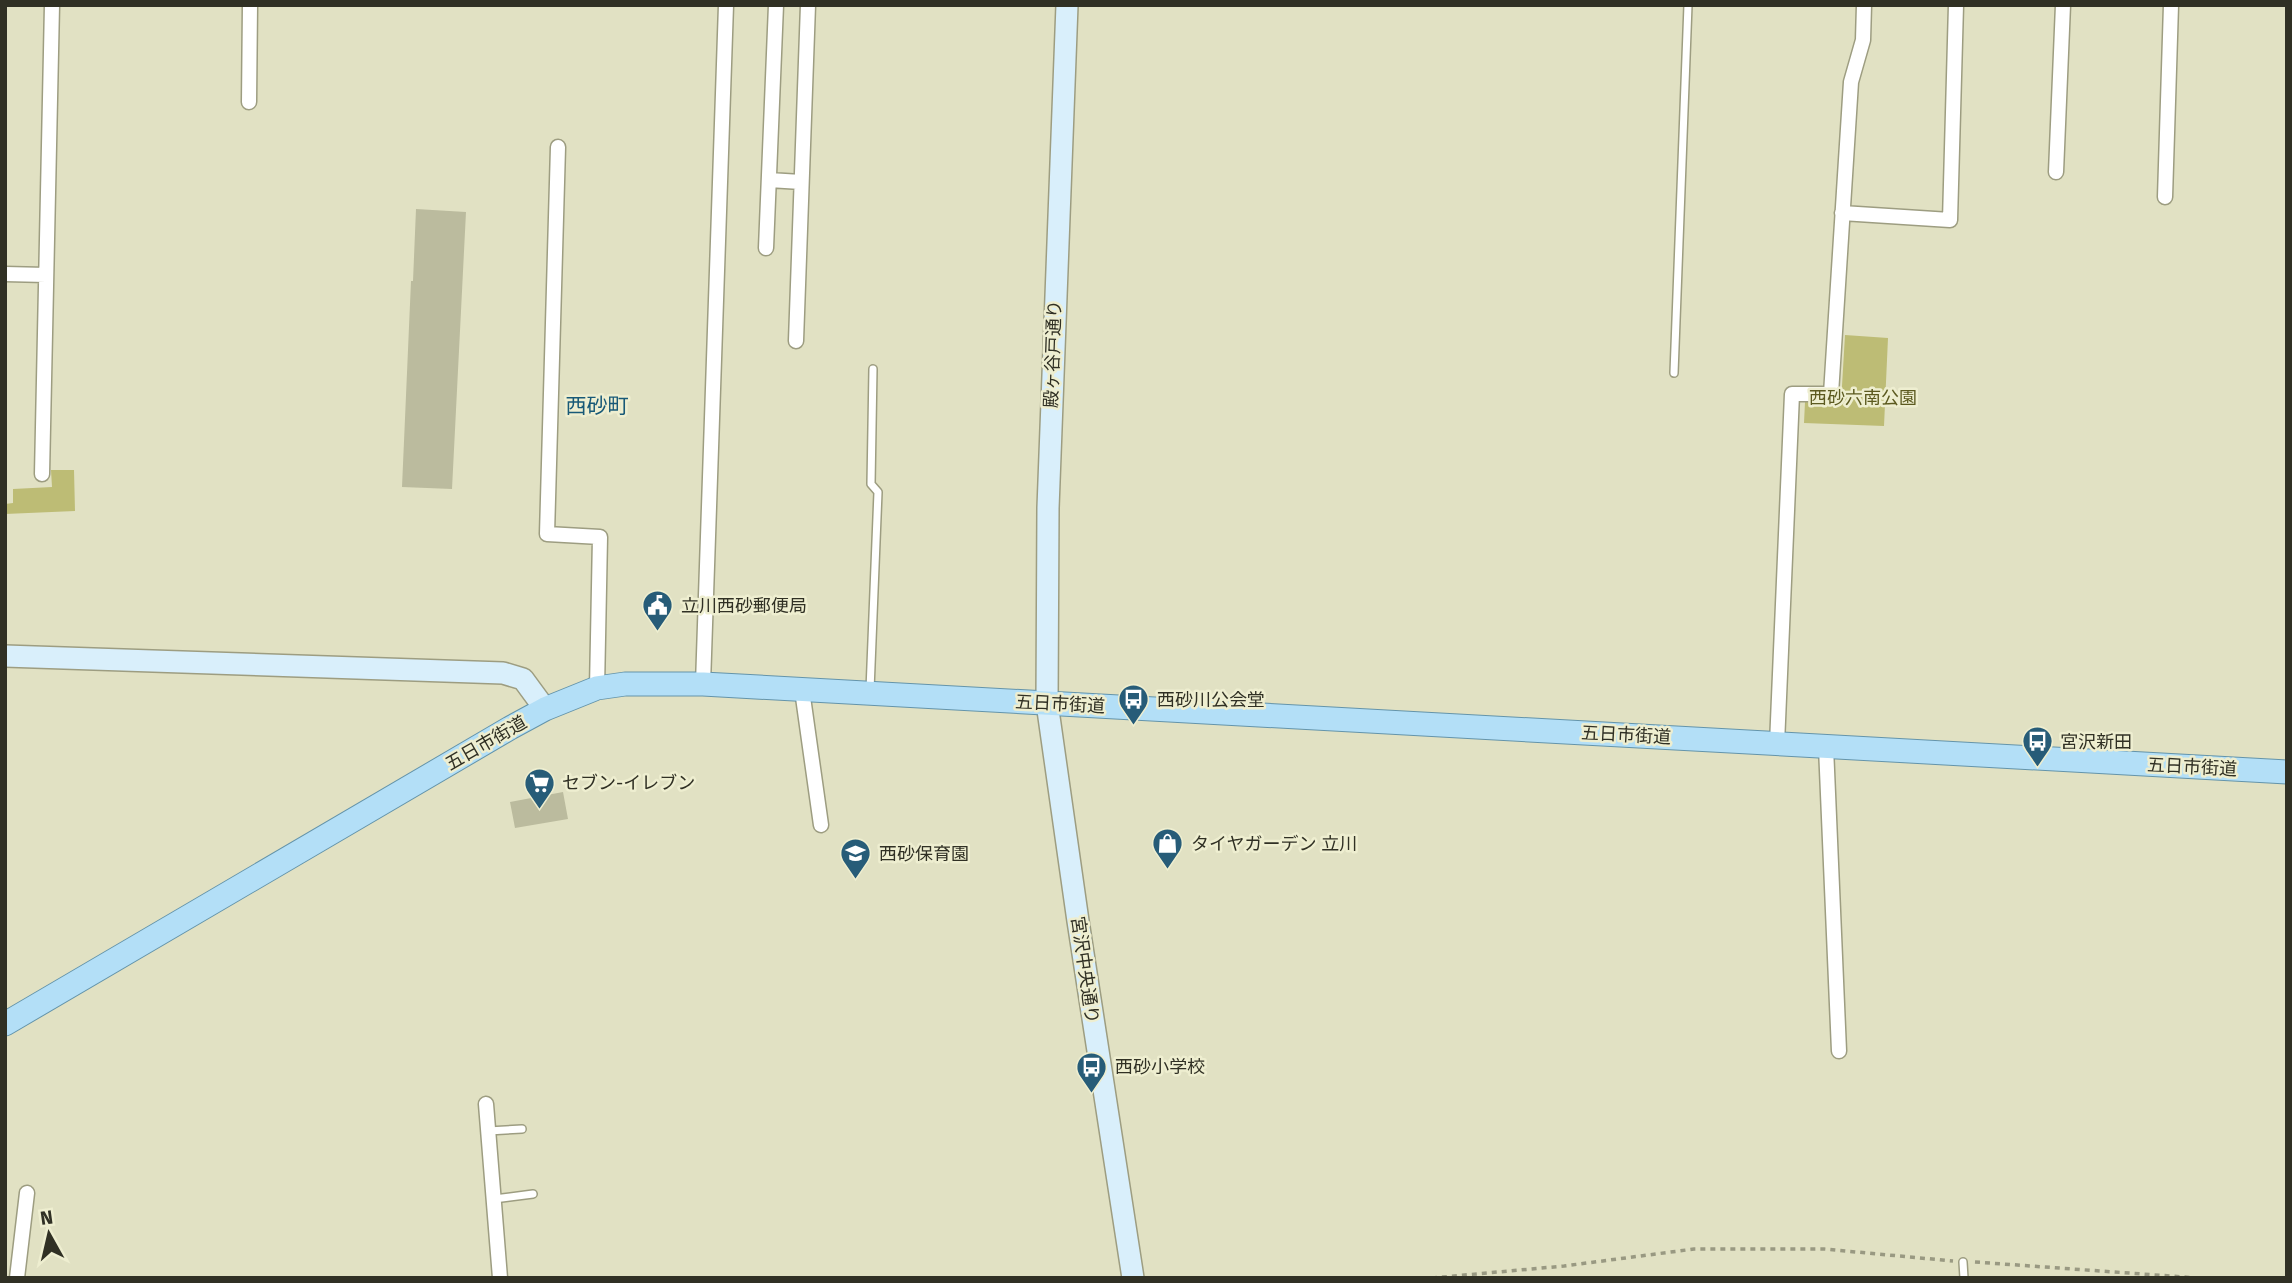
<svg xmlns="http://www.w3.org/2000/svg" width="2292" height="1283" font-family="'Fira Sans','Noto Sans JP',sans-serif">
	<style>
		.green { fill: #bdbc75 }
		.building { fill: #bbbb9e }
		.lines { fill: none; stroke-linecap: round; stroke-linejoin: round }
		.lane-casing { stroke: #9d9d81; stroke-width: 10 }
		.street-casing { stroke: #9d9d81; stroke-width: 17 }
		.secondary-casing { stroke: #9d9d81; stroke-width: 24 }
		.primary-casing { stroke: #6494aa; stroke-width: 25 }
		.path { stroke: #999982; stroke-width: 3.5; stroke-dasharray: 5 5; stroke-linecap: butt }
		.lane { stroke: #fff; stroke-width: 7 }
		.street { stroke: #fff; stroke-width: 14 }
		.secondary { stroke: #d9effb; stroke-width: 21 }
		.primary { stroke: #b3dff7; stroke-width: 23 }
		.labels { text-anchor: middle; stroke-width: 5; stroke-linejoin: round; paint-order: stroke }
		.street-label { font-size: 18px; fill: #303024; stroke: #eeeed0 }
		.park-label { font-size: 18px; fill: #5c5a20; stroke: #eeeed0 }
		.poi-label { font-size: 18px; fill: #303024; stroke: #eeeed0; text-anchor: start }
		.quarter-label { font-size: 21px; fill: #185977; stroke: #eeeed0 }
	</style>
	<rect width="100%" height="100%" fill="#e1e1c3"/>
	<path class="green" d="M1845,335L1888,338L1884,426L1804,423L1805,402L1841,403Z
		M51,470H74L75,511L5,514V504L13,503V489L52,487Z"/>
	<path class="building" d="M416,209L466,212L452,489L402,487L411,281H413Z
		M563,792L568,819L515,828L510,802Z"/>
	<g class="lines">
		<defs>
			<path id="lane" d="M1674,373L1688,5
				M870,690L878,492L871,484L873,369
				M488,1131L522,1129
				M494,1199L533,1194
				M1963,1262L1964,1278"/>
			<path id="street" d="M249,102L250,5
				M558,147L547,534L600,537L597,688
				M2056,172L2063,5
				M769,180L801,182
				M2165,197L2171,5
				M1842,213L1950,220L1956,5
				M766,248L776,5
				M5,274L46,275
				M796,341L808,5
				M42,474L52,5
				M703,684L726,5
				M802,690L821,825
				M1777,744L1792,394H1831L1851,82L1863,40L1864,5
				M1826,747L1839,1051
				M486,1104L500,1278
				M17,1278L27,1193"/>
			<path id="secondary" d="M1067,5L1048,508L1047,703L1078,921L1133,1278
				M5,656L503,673L523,679L545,709"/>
			<path id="primary" d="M5,1024L510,728L545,709L597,688L625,684H703L2287,772"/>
		</defs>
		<use href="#lane" class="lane-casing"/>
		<use href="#street" class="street-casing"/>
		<use href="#secondary" class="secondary-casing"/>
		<use href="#primary" class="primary-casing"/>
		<path class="path" d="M1975,1262L2198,1278
			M1432,1278L1564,1266L1694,1249H1824L1953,1261"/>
		<use href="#lane" class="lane"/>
		<use href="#street" class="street"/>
		<use href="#secondary" class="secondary"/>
		<use href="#primary" class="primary"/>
	</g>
	<defs>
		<symbol id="civic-pin" viewBox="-11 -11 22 30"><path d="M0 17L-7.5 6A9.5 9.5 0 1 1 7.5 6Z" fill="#275c78" stroke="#eeeed0"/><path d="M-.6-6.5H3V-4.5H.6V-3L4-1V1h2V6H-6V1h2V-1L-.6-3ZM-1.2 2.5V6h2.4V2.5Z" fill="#fff"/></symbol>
		<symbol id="bus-pin" viewBox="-11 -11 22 30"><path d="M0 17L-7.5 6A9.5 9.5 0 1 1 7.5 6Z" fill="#275c78" stroke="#eeeed0"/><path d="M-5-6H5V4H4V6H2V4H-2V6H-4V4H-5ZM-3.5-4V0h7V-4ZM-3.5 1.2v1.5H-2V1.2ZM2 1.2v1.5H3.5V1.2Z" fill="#fff"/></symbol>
		<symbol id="supermarket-pin" viewBox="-11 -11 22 30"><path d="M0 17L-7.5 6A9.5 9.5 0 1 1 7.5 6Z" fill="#275c78" stroke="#eeeed0"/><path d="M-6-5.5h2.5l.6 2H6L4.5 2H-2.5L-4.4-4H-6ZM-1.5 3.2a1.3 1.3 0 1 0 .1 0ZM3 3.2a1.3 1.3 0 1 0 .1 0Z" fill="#fff"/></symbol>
		<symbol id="shop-pin" viewBox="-11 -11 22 30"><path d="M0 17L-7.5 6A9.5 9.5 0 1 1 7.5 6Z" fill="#275c78" stroke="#eeeed0"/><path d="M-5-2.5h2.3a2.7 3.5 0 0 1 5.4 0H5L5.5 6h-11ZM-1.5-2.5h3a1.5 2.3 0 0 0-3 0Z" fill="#fff"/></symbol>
		<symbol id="school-pin" viewBox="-11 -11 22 30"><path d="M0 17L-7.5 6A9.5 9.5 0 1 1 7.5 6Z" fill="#275c78" stroke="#eeeed0"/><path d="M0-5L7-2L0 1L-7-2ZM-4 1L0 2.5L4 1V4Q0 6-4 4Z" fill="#fff"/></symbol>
	</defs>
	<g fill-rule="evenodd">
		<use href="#civic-pin" x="640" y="588" width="35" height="47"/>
		<use href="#bus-pin" x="1116" y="682" width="35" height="47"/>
		<use href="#bus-pin" x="2020" y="724" width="35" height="47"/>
		<use href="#supermarket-pin" x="522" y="766" width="35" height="47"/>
		<use href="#shop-pin" x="1150" y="826" width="35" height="47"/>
		<use href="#school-pin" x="838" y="836" width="35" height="47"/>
		<use href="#bus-pin" x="1074" y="1050" width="35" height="47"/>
	</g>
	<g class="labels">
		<g class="street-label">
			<text transform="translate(1053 354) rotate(-88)" y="6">殿ヶ谷戸通り</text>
			<text transform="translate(1060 704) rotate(3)" y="6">五日市街道</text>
			<text transform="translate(1626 735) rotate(3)" y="6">五日市街道</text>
			<text transform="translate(486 743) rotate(-30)" y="6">五日市街道</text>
			<text transform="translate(2192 767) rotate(3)" y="6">五日市街道</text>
			<text transform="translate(1085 970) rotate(82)" y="6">宮沢中央通り</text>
		</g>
		<g class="park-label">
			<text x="1863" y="404">西砂六南公園</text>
		</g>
		<g class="poi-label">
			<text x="681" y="612">立川西砂郵便局</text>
			<text x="1157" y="706">西砂川公会堂</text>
			<text x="2060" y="748">宮沢新田</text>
			<text x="562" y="789">セブン-イレブン</text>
			<text x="1191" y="850">タイヤガーデン 立川</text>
			<text x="879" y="860">西砂保育園</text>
			<text x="1115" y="1073">西砂小学校</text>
		</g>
		<g class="quarter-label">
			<text x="597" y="413">西砂町</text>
		</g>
	</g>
	<rect width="2292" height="1283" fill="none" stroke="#303024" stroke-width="14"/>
	<g transform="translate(49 1234) rotate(352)" stroke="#eeeed0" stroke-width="5" paint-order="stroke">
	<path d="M0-5L12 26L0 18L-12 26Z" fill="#303024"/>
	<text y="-10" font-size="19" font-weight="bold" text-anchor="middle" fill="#303024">N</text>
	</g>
</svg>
